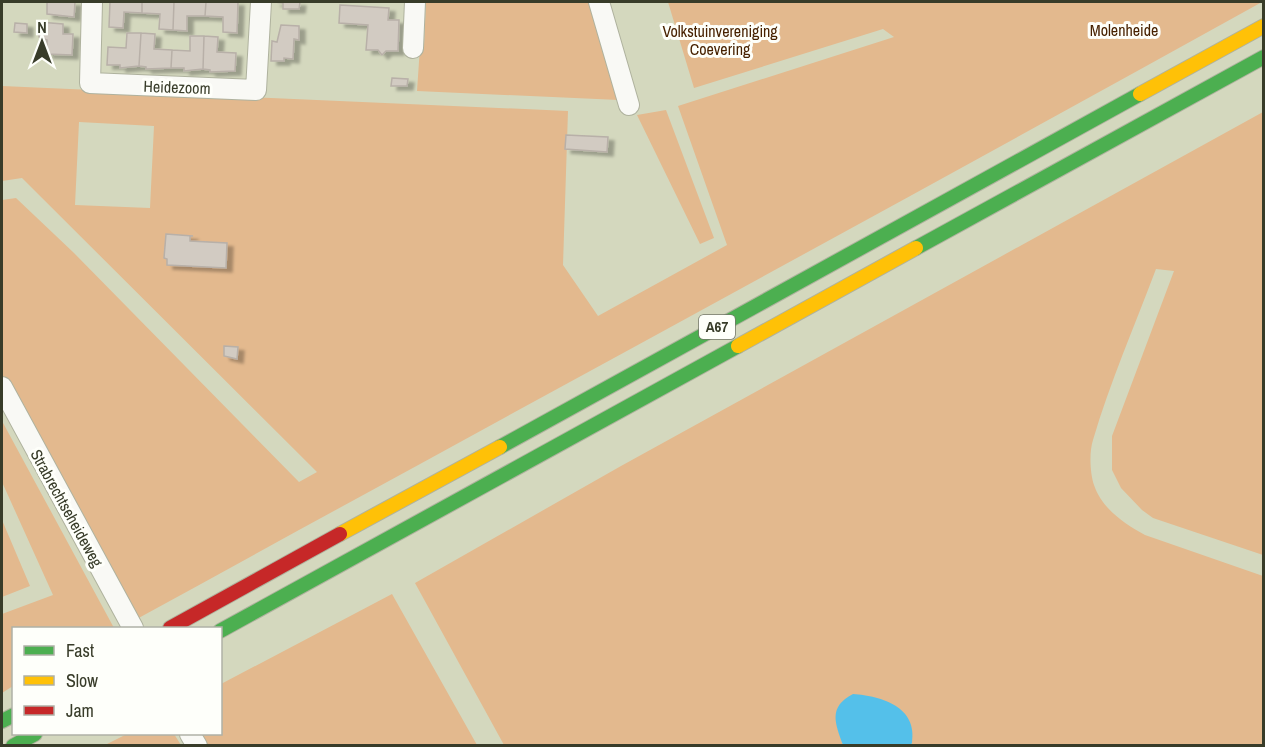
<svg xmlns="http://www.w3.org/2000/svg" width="1265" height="747" font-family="'Archivo Narrow',sans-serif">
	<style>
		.green { fill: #e3b98e; fill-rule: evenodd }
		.water { fill: #54c0ea }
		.building { fill: #d2cbc2; stroke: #b8b0a8; stroke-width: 1.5; filter: url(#shadow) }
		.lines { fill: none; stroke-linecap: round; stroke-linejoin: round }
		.street-casing { stroke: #afb29e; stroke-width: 22 }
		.fast-casing { stroke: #afb29e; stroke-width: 16 }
		.slow-casing { stroke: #afb29e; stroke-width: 16 }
		.jam-casing { stroke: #afb29e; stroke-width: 16 }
		.street { stroke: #f9f9f5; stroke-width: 20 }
		.fast { stroke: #4caf50; stroke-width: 14 }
		.slow { stroke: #ffc107; stroke-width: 14 }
		.jam { stroke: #c62828; stroke-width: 14 }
		.labels { text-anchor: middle; stroke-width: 6; stroke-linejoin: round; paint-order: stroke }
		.shield { fill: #fefffa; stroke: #737668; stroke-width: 1.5 }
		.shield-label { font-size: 15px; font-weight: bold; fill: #383c29 }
		.park-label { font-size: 16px; fill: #472100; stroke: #fefffa }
		.street-label { font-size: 16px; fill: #383c29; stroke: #fefffa }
	</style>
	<defs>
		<filter id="shadow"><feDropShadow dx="6" dy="4" stdDeviation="1.5" flood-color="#0004"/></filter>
	</defs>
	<rect width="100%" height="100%" fill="#d4d8be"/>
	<path class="green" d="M426,2H590L619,100L417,91L420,47L424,46Z
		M668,2H1262C887,210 510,414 135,620L2,381V200L16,198L74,253L299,482L317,472L22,178L2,181V86L568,111L563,265L598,316L727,245L678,106L894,37L883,29L694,88ZM79,122L154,126L150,208L75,205Z
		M666,110L714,238L700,244L637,115Z
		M1263,112V555L1153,518L1142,510L1121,488L1112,470V436L1174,271L1156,269C1135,325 1110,382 1093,440C1089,452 1090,473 1094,485C1102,509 1125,524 1145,535L1263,576V745H910L912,743L837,726L843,745H504L415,583L621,466Z
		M2,421L114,628H14L13,686L2,693V614L53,595L2,482Z
		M2,520L30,586L2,597Z
		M392,594L477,745L206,746L199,734H220L221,684Z
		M127,734H174L181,745H105Z"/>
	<path class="water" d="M853,694C882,696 918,707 912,743L910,746L843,745C835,723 828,707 853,694Z"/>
	<path class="building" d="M47,2H75L74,17L47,14Z
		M110,2H142V13L124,12L123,28L109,27Z
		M142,2H174L173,30L159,29L160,14L142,13Z
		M174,2H206L205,16H187V31L173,30Z
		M206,2H238L237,33L223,32V17L205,16Z
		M274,2H300L299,9H283V3Z
		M340,5L389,8L388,20H399L398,51H386L382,55L378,50H366L368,25L339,23Z
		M39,22L63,24V34H73L72,55L47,54V40L39,37Z
		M15,23L27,24V33L14,32Z
		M281,25L299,26V40L294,39L293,59L284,58V61H271L272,41L277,42Z
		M127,33H141L139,66L120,68V65H107L108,47L126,48Z
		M141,33L155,34L154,49L172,50L171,68L146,69V67L139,66Z
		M190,36H204L203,69L184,71V68H171L172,50L190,51Z
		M204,36L218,37L217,52L236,53L235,71L210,72V70L203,69Z
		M392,78L408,79L407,86H391Z
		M566,135L608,137L607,152L565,149Z
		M166,234L193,236H190V241L227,243L226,268L167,265V259L164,258Z
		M224,346L238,347L237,359L224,356Z"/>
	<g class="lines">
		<defs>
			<path id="street" d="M92,2L90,83L256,90L261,2
				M599,2L629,105
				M413,48L415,2
				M2,387L133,628
				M190,734L197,746"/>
			<path id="fast" d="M916,248L1264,57
				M500,447L1140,94
				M220,631L738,346
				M2,721L14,715
				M13,746L35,734"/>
			<path id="slow" d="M1140,94L1264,26
				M738,346L916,248
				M340,534L500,447"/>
			<path id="jam" d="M170,628L340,534"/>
		</defs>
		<use href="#street" class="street-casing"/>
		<use href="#fast" class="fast-casing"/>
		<use href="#slow" class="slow-casing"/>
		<use href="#jam" class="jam-casing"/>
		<use href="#street" class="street"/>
		<use href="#fast" class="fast"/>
		<use href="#slow" class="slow"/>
		<use href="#jam" class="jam"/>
	</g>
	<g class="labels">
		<rect class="shield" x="699" y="315" width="36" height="24" rx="4.5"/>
		<g class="shield-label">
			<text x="717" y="332">A67</text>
		</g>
		<g class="park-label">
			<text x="1124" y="36">Molenheide</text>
			<text x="720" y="37">Volkstuinvereniging<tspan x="720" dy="18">Coevering</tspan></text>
		</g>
		<g class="street-label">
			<text transform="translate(177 87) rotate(2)" y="6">Heidezoom</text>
			<text transform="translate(67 508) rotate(61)" y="6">Strabrechtseheideweg</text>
		</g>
	</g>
	<rect width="1265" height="747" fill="none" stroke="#383c29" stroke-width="6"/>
	<rect x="12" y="627" width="210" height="108" fill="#fefffa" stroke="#afb1a6" stroke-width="1.5"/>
	<rect x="24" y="646" width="30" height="9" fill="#4caf50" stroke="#afb1a6" stroke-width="1.5"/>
	<text x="66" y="657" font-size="18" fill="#383c29">Fast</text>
	<rect x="24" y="676" width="30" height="9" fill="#ffc107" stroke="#afb1a6" stroke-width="1.5"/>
	<text x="66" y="687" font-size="18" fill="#383c29">Slow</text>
	<rect x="24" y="706" width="30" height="9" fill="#c62828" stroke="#afb1a6" stroke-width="1.5"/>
	<text x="66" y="717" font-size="18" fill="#383c29">Jam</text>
	<g transform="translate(42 42)" stroke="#fefffa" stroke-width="4.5" paint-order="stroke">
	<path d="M0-4.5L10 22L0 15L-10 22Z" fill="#383c29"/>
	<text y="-9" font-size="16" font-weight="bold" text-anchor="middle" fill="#383c29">N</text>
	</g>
</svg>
